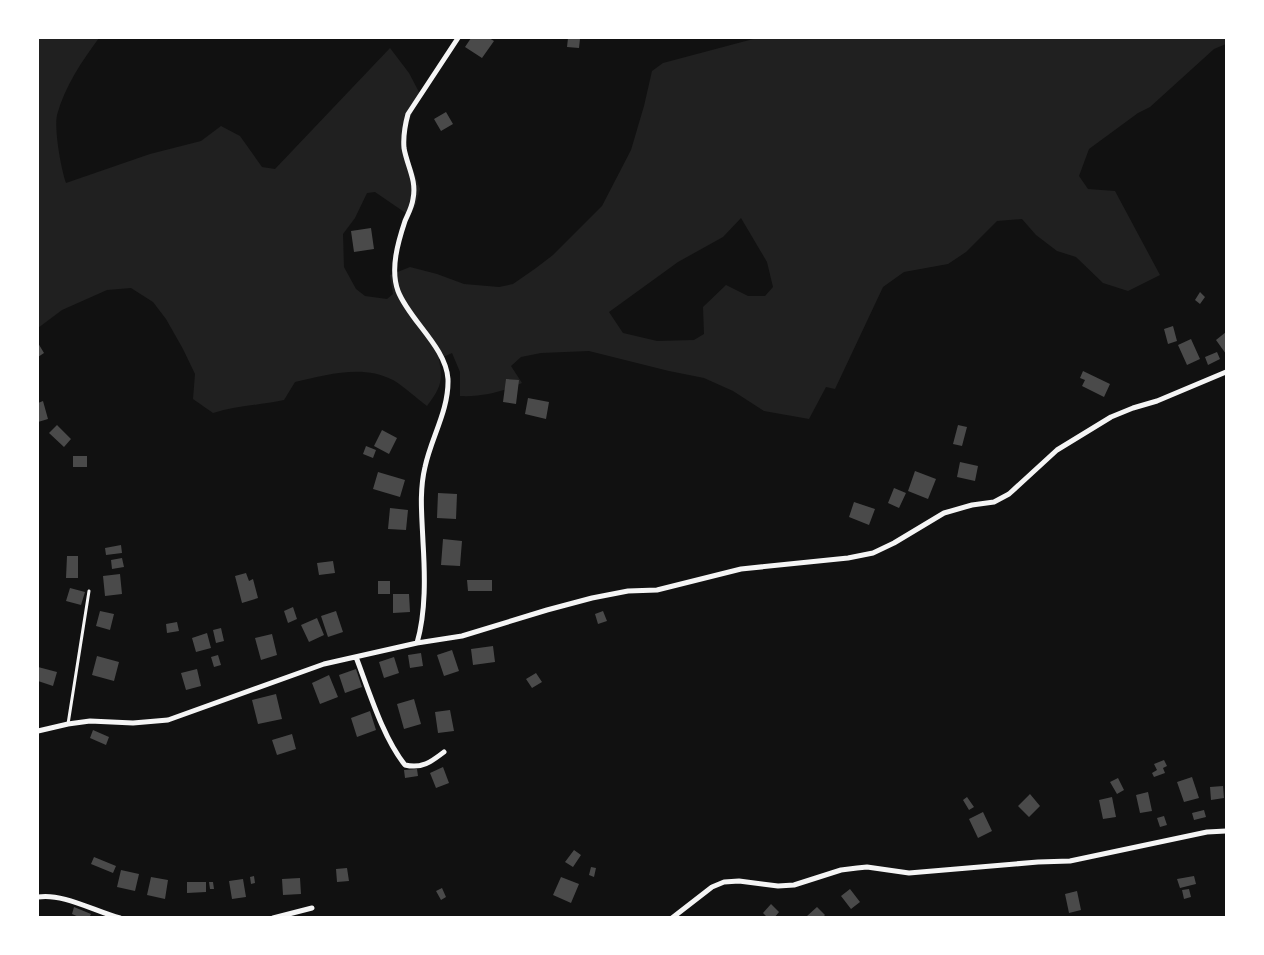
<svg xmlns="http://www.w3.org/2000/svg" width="1264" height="955" font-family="Ubuntu,sans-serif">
  <rect width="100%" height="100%" fill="#111"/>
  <path fill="#202020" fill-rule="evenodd" d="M38,38h61c-17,23 -34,48 -42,77 -3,15 4,53 9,68l84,-29 51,-13 20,-15 19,10 22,31 13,2 115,-121 19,25 11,21 -14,34v22l14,39 -4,15 -6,12 -35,-24 -8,1 -12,25 -12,16 1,33 12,22 9,7 22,3 6,-5 -3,-19 20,-8 27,7 27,10 35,3 14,-3 23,-16 17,-13 49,-49 29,-56 13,-44 8,-35 11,-8 94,-25h469v6l-12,5 -64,58 -12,6 -49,36 -10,27 9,13 27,2 45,84 -32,16 -25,-8 -27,-26 -19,-6 -21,-16 -14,-16 -25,2 -31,31 -18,12 -44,8 -21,15 -48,102 -9,-2 -17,32 -45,-8 -31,-20 -29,-13 -35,-7 -80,-20 -48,2 -20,4 -10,9 11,17c-21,9 -39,14 -62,13v-24l-8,-19 -13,6c4,23 2,28 -12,47 -11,-8 -22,-19 -34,-26 -31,-16 -66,-5 -98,2l-11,18c-24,5 -48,6 -71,13l-20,-14 2,-25 -12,-25 -17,-30 -13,-17 -22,-14 -24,2 -45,20 -24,18zM741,218l26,44 6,25 -8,9h-17l-22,-11 -23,22 1,27 -10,6 -37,1 -34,-8 -14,-21 69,-50 45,-25z"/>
  <path fill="#4a4a4a" d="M471,38h18l5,3 -12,17 -17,-11z
    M568,38l12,1 -1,9 -12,-1z
    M446,112l7,12 -12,7 -7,-12z
    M371,228l3,21 -20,3 -3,-21z
    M1200,292l5,5 -5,7 -5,-4z
    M1173,326l4,15 -9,3 -4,-15z
    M1226,332v22l-10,-14z
    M1191,339l9,20 -13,6 -9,-20z
    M38,343l6,10 -6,4z
    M1217,352l3,7 -12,6 -3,-8z
    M1083,371l27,13 -6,13 -22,-11 3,-6 -5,-2z
    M506,379l13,1 -3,24 -13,-2z
    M528,398l21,4 -3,17 -21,-5z
    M43,401l5,18 -10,3v-19z
    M57,425l14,14 -7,8 -15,-14z
    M958,425l9,2 -5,19 -9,-2z
    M382,430l15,8 -8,16 -15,-8z
    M366,446l10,4 -3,8 -10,-4z
    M73,456h14v11h-14z
    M960,462l18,4 -3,15 -18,-4z
    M915,471l21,8 -8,20 -20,-8z
    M378,472l27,8 -5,17 -27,-8z
    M894,488l12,5 -7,15 -11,-5z
    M438,493l19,1 -1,25 -19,-1z
    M854,502l21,7 -6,16 -20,-8z
    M390,508l18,2 -2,20 -18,-1z
    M443,539l19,2 -2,25 -19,-1z
    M121,545l1,8 -16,2 -1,-7z
    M67,556h11v22h-12z
    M122,558l2,9 -12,2 -1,-9z
    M333,561l2,12 -16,2 -2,-12z
    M246,573l3,8 4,-2 5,19 -16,5 -7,-27z
    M120,574l2,20 -17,2 -2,-20z
    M467,580h25v11h-24z
    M378,581h12v13h-12z
    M70,588l15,4 -4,13 -15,-4z
    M393,594h16l1,18 -17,1z
    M293,607l4,12 -9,4 -4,-12z
    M100,611l14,3 -4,16 -14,-4z
    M336,611l7,21 -15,5 -7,-21z
    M603,611l4,10 -9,3 -3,-10z
    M317,618l7,17 -15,7 -8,-17z
    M177,622l2,9 -12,2 -1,-9z
    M221,628l3,13 -8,2 -3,-13z
    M207,633l4,15 -15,4 -4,-14z
    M272,634l5,21 -16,5 -6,-22z
    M493,646l2,16 -22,3 -2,-16z
    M452,650l7,21 -15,5 -7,-21z
    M421,653l2,13 -13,2 -2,-13z
    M218,655l3,10 -7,2 -3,-10z
    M97,656l22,6 -5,19 -22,-6z
    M394,657l5,16 -15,5 -5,-16z
    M38,667l19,5 -4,14 -15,-5z
    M197,669l4,17 -15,4 -5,-17z
    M356,669l6,18 -17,6 -6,-18z
    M536,673l6,9 -10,6 -6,-9z
    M329,675l9,22 -18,7 -8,-21z
    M276,694l6,25 -24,5 -6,-24z
    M414,699l7,25 -17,5 -7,-25z
    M450,710l4,21 -16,2 -3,-21z
    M370,711l6,19 -19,7 -6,-19z
    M93,730l16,7 -3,8 -16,-7z
    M292,734l4,15 -19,6 -5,-15z
    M1164,760l3,6 -4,2 2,5 -11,4 -2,-4 5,-3 -3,-6z
    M443,767l6,16 -13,5 -6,-15z
    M417,769l1,7 -13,2 -1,-8z
    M1192,777l7,21 -15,4 -7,-20z
    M1118,778l6,12 -7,4 -7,-12z
    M1223,786l1,12 -13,2 -1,-13z
    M1148,792l4,19 -12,2 -4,-18z
    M1030,794l10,12 -11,11 -11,-11z
    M967,797l7,10 -5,3 -6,-10z
    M1112,797l4,20 -13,2 -4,-19z
    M1204,810l2,7 -12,3 -2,-7z
    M983,812l9,19 -14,7 -9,-19z
    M1164,816l3,9 -7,2 -3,-9z
    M574,850l7,5 -8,12 -8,-5z
    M94,857l22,9 -3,7 -22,-9z
    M591,867l5,1 -2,9 -5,-2z
    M347,868l2,13 -12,1 -1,-13z
    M121,870l18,4 -4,17 -18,-4z
    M254,876l1,7 -4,1 -1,-7z
    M1194,876l2,8 -16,4 -3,-9z
    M151,877l17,3 -3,19 -18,-4z
    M561,877l18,7 -8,19 -18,-8z
    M300,878l1,16 -18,1 -1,-16z
    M243,879l3,18 -14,2 -3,-18z
    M187,882h19v10l-19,1z
    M209,882h4l1,7h-4z
    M442,888l4,9 -5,3 -5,-9z
    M850,889l10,13 -9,7 -10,-13z
    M1189,889l2,8 -7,2 -2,-9z
    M1077,891l4,19 -12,3 -4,-19z
    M771,904l8,8 -5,6h-6l-5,-5z
    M74,907l17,7 -2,4h-8l-9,-4z
    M817,907l8,8 -3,3h-14l-1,-2z"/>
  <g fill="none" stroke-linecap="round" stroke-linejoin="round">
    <path stroke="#f5f5f5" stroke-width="3" d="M68,724l21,-133"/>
    <path stroke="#f5f5f5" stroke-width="5" d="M417,643c9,-31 8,-68 6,-101 -1,-25 -4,-50 2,-75 6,-29 24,-57 23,-88 -2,-32 -39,-59 -50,-88 -8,-22 0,-49 7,-70 3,-7 7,-14 8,-22 4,-19 -6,-33 -9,-51 -1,-12 1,-23 4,-34l50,-76
      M356,657c13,34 27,81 49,108 17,4 26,-3 39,-13
      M38,731l30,-7 22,-3 43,2 35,-3 156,-56 93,-21 45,-7 85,-26 45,-12 36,-7 29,-1 84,-21 107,-11 25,-5 21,-10 50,-30 28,-8 22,-3 15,-8 48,-44 54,-33 22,-9 24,-7 69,-29
      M38,897c25,-4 56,14 82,21
      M273,918l39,-10
      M672,918l40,-31 12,-5 15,-1 39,5 16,-1 47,-15 16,-2 10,-1 42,6 129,-11 32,-1 137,-29 19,-1"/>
  </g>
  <rect width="1264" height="955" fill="none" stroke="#ffffff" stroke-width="78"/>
</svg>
